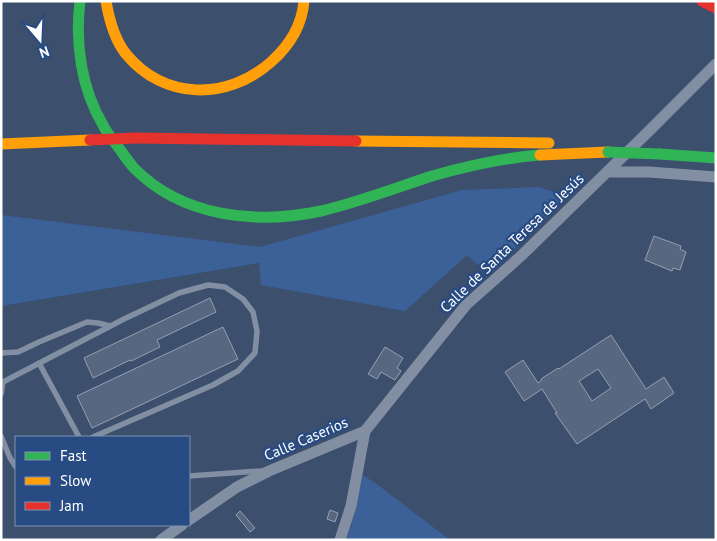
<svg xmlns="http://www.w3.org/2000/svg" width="717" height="541" font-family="'PT Sans',sans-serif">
  <rect width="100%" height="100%" fill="#3c4f6d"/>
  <path fill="#3c6198" d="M539,187l26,9 -76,79 -22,-20 -62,56 -144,-26 -2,-22 -258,43v-91l259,32 202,-57z
    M363,475l15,10 72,55h-104l6,-17z"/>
  <path fill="#57677f" stroke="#95a0b2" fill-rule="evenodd" d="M654,236l27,10 -1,3 6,3 -6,18 -7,-2 -1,3 -27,-11z
    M210,298l6,14 -59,28 3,7 -29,14 -1,-1 -37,18 -9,-20z
    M223,327l15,32 -146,69 -15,-32z
    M611,335l35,54 18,-12 10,16 -23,16 -6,-10 -68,45 -22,-31h2l-15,-24 -18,12 -19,-29 18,-12 15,23 4,-3 -1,-1 17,-11 1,1zM598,369l13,19 -19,13 -13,-20z
    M385,347l18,11 -6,10 4,3 -6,9 -14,-8 -4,7 -9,-5z
    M330,510l8,3 -3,9 -8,-3z
    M240,511l15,17 -5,4 -14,-17z"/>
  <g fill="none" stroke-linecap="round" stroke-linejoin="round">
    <path stroke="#828fa3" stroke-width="5.5" d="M1,353l17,-1 21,-10 48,-20 11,1 12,3
      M39,363l40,74
      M1,381l2,1 121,-63 55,-26 29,-8 17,2 18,12 10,13 4,19 -2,22 -17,18 -25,14 -120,52
      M1,394l2,-12
      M1,436l9,22 6,9
      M189,476l72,-5"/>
    <path stroke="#828fa3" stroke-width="11" d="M607,172h42l67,5
      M189,520l48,-33 32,-16 96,-40 101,-126 55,-49 129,-126 66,-66
      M161,540l21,-15
      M340,540l11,-34 14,-75"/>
    <path stroke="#30b455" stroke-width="11" d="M80,1c-5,42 1,87 23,124 3,7 8,12 13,19 6,8 11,16 18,24 48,49 122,57 187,43 38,-9 74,-23 111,-35 35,-10 71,-18 108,-21
      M660,154l56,4"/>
    <path stroke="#ff9f0a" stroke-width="11" d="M106,1c3,18 8,38 20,53 38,46 101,47 145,8 18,-16 31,-36 33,-61
      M356,141l193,2
      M1,144l89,-4
      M540,155l68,-3"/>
    <path stroke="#e5322d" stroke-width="11" d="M702,1l14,7
      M136,138l220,3"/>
    <path stroke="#30b455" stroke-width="11" d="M608,152l52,2"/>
    <path stroke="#e5322d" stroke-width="11" d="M90,140l46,-2"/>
  </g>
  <g text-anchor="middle" stroke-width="4.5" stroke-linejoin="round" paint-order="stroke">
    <g font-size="15" fill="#fff" stroke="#274b82">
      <text transform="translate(512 243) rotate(-44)" y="5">Calle de Santa Teresa de Jesús</text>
      <text transform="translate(306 439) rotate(-23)" y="5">Calle Caserios</text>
    </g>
  </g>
  <rect width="717" height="541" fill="none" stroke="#ffffff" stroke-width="5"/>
  <rect x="15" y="436" width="175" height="90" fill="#274b82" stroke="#7d93b4"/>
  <rect x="25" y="452" width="25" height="8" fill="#30b455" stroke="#7d93b4"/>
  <text x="60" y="461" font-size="15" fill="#ffffff">Fast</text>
  <rect x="25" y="477" width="25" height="8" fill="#ff9f0a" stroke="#7d93b4"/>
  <text x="60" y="486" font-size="15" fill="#ffffff">Slow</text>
  <rect x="25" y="502" width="25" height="8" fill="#e5322d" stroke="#7d93b4"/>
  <text x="60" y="511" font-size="15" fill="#ffffff">Jam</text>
  <g transform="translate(40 40) rotate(161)" stroke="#274b82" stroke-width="4" paint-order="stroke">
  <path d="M0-4L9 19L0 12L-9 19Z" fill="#ffffff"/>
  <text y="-8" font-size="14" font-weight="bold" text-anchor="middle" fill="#ffffff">N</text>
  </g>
</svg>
